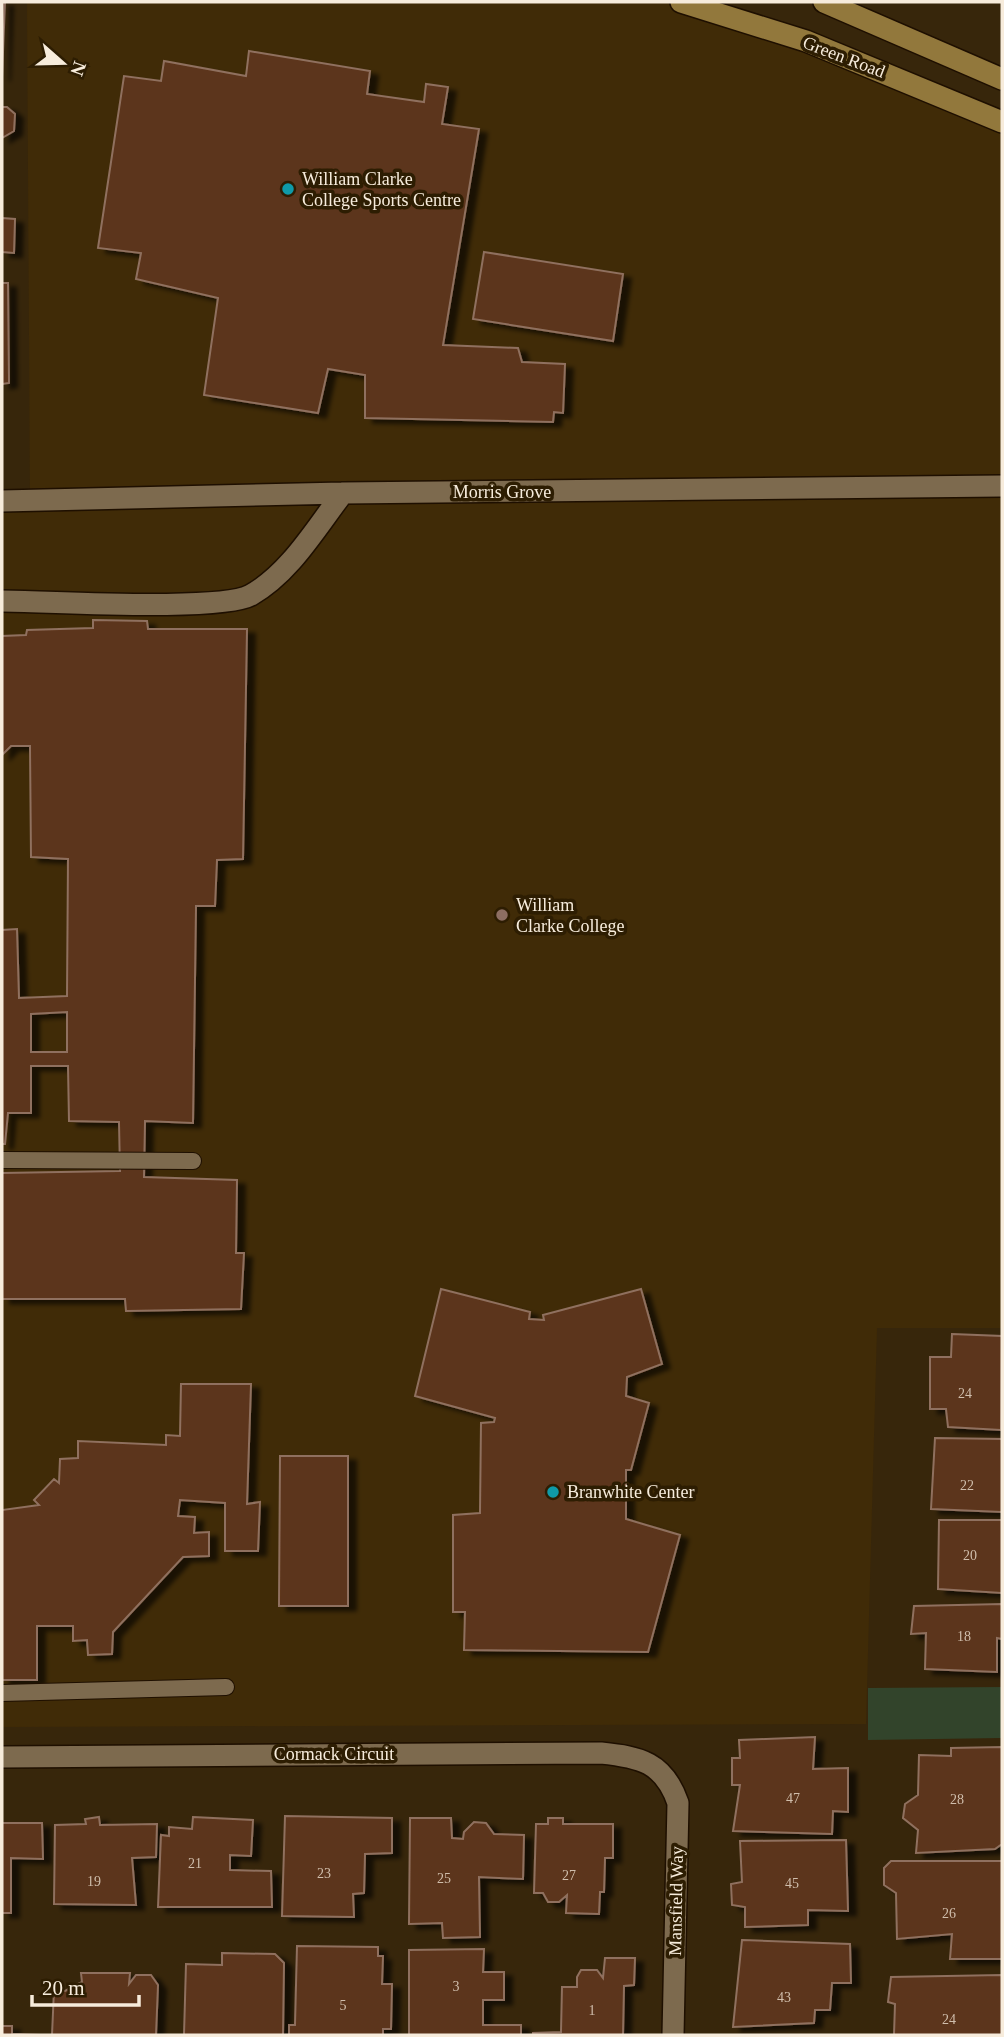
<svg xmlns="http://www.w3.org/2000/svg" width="1004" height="2037" font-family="'Times New Roman',serif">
  <defs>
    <filter id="shadow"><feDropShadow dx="8" dy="4.5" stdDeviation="2" flood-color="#0009"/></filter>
  </defs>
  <rect width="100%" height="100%" fill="#37260b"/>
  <path fill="#402b07" d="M27,2h654l321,120v1206h-125l-11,396 -864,3v-1226h28z"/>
  <path fill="#32442b" d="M1002,1687v51l-134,2v-52z"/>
  <path fill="#5c341a" stroke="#8f705e" stroke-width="2" fill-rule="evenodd" filter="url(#shadow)" d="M2,2h3l-3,75z
    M249,51l121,20 -3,23 57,8 2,-18 22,3 -6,37 37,5 -36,216 75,3 4,14 43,2 -2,49 -9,-1 -1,10 -188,-4v-43l-37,-6 -10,44 -114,-18 14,-97 -82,-19 5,-26 -43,-5 26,-172 37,5 3,-20 82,15z
    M2,107h5l8,7 -1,17 -12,7z
    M2,218l13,1 -1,34 -12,-1z
    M484,252l139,22 -10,67 -140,-22z
    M2,283h6l1,100 -7,1z
    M93,620l54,1 1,8h99l-4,230 -26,1 -2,46h-19l-3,217 -48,-2 -1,56 93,3 -1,73h8l-3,56 -115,2 -1,-12h-123v-126l118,-2 -1,-49 -50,-1 -1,-55h-37v47h-23l-3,31h-3v-214l15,-1 2,69 48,-2 1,-137 -37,-2 -1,-111h-19l-9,9v-119l24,-1 1,-5 66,-2zM67,1012v40h-36v-38z
    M441,1289l89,23 -1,7 15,1 -1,-5 98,-26 21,75 -35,13 -1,19 23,7 -18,67h-5v49l54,16 -32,117 -184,-2 1,-38h-12v-97l27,-2 1,-90 13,-1 1,-4 -80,-22z
    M952,1334l50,2 -1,94 -53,-3 -2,-18h-16v-52h21z
    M181,1384h70l-4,120 13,-2 -2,49h-33v-48l-45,-3 -2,16 17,1 -1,16 15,-1v24l-26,1 -70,75 -1,22 -24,1 -1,-15 -14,1v-15h-36v54h-35v-170l37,-5 -5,-5 20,-21 5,4 1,-24 18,-1v-17l88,4v-10l14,1z
    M935,1438l67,1v73l-71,-3z
    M280,1456h68v150h-69z
    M939,1520h63v73l-64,-4z
    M1002,1604v35l-5,-1v34l-72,-3 1,-36 -15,1 3,-28z
    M815,1737l-2,32 35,-1v44l-15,-1 -1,23 -99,-3 7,-46h-8v-27h8l-1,-18z
    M1002,1747v97l-7,5 -79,4 2,-23 -15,-12 2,-14 13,-9 1,-40 32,1v-8z
    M285,1816l107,2v35l-27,1 -1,39 -11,1 1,23 -72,-1z
    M99,1817l1,8 57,-1 -1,33 -24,1 4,47 -82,-1 1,-79 31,-1 -1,-5z
    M193,1817l60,3 -2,36 -21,-1v15l41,1 1,36h-114l3,-72 8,1v-9l23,2z
    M410,1818h41l1,20 11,1 1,-7 10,-10 12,1 8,11 30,1 -1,44 -44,-2 1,60 -37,1 -1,-15 -33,1z
    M548,1818h15v6h50v34h-8l-1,34h-4l-1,22 -33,-1 1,-18 -8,7h-11l-5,-9h-9l2,-69h12z
    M2,1823h40l1,36 -32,-1v55h-9z
    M846,1840l2,71 -40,-1v15l-63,2v-20l-13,-2 -1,-21 11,-2 -2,-41z
    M891,1861h111v98h-52l2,-25 -55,5 -1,-46 -12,-8v-17z
    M742,1940l108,4 1,39h-19l-2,27h-15l-1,13 -81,4z
    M297,1946l81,1v9h5l-1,28h10l-1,45h-8v6h-94v-10h6z
    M484,1949l-1,23h21v28h-21v25h38v10h-112v-85z
    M222,1953l53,1 9,9 -1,72h-99l2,-71 36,1z
    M605,1958h30l-1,27 -10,1 -1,49h-90v-2l28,-1 1,-45h15v-10l4,-7h16l6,8z
    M81,1973h49l-1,11 7,-9h15l7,10 -2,50h-104l2,-45 11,1 17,-9z
    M1002,1975v60h-108l1,-31 -7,-2 3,-25z
    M2,2026h10v8l29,1h-39z"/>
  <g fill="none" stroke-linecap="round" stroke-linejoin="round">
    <g stroke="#1e0f00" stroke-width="18">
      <path id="service" d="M2,1160l191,1
        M2,1693l224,-6"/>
    </g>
    <g stroke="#1e0f00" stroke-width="24">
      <path id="minor" d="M2,501l341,-8 659,-7
        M2,601c44,0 219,11 249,-6 39,-22 65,-67 92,-102
        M2,1757l599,-4c39,4 63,9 77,50l-5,232"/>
    </g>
    <g stroke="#1e0f00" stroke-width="24">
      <path id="secondary" d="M681,2l125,39 196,81
        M824,2l178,77"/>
    </g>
    <use href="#service" stroke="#7d6a4e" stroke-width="16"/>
    <use href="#minor" stroke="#7d6a4e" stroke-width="21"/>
    <use href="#secondary" stroke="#92783c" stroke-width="21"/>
  </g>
  <g fill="#0f9aa8" stroke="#2d1d02" stroke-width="2.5">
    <circle cx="288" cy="189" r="7"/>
    <circle cx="553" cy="1492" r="7"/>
  </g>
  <circle fill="#8d6e63" stroke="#2d1d02" stroke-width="2.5" cx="502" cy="915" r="7"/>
  <g text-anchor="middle" stroke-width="7" stroke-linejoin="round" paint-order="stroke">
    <g font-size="14" fill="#d0beac">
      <text x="965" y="1398">24</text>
      <text x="967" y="1490">22</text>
      <text x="970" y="1560">20</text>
      <text x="964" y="1641">18</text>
      <text x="793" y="1803">47</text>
      <text x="957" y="1804">28</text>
      <text x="195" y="1868">21</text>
      <text x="324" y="1878">23</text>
      <text x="569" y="1880">27</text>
      <text x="444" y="1883">25</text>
      <text x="94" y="1886">19</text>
      <text x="792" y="1888">45</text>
      <text x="949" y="1918">26</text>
      <text x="456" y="1991">3</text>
      <text x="784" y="2002">43</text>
      <text x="343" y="2010">5</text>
      <text x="592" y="2015">1</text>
      <text x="949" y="2024">24</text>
    </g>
    <g font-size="18" fill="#f7ecdc" stroke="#2d1d02">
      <text transform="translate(844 57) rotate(21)" y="6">Green Road</text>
      <text x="502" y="498">Morris Grove</text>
      <text x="334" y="1760">Cormack Circuit</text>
      <text transform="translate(676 1901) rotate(-89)" y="6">Mansfield Way</text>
    </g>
    <g font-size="18" fill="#f7ecdc" stroke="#2d1d02" text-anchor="start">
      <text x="302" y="185">William Clarke<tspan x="302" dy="21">College Sports Centre</tspan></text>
      <text x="516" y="911">William<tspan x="516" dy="21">Clarke College</tspan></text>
      <text x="567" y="1498">Branwhite Center</text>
    </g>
  </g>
  <rect width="1004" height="2037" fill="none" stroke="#f7ecdc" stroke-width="7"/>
  <g transform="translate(63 63) rotate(110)" stroke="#2d1d02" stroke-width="5" paint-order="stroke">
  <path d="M0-5L12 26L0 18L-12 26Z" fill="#f7ecdc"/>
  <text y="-10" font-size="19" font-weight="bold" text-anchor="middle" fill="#f7ecdc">N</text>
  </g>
  <path d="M32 1995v10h107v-10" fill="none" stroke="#f7ecdc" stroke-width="3.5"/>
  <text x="42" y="1995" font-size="21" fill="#f7ecdc" stroke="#2d1d02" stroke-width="5" paint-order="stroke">20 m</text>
</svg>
